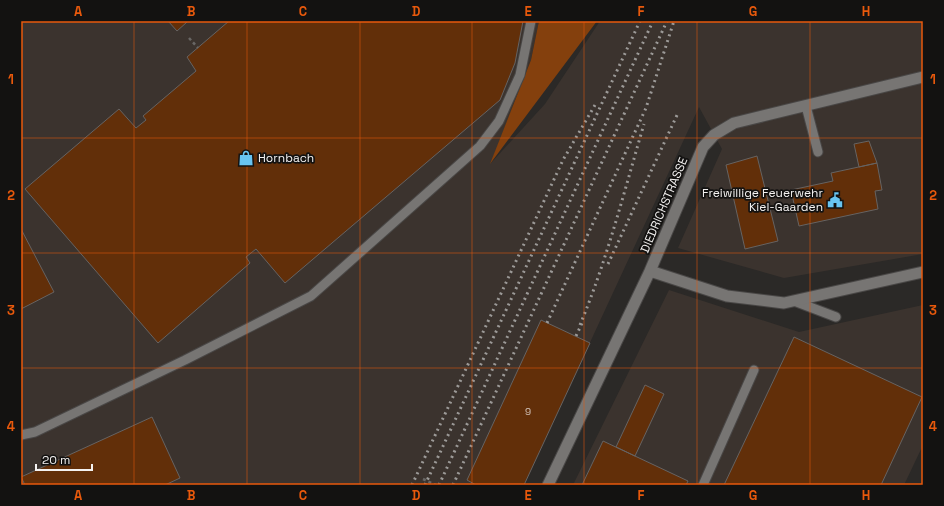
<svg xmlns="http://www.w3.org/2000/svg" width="944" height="506" font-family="'Space Grotesk',sans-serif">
  <rect width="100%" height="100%" fill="#2b2927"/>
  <path fill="#3b332e" d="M21,21h518l-8,39 -40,103 54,-59 55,-83h323v233l-139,24 -106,-30 44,-99 -23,-42 -175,378h-503z
    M669,290l130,42 124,-27v140l-19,40h-331z"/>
  <path fill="#84400d" d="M539,21h58l-107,143 41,-104z"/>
  <path fill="#622f09" stroke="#666362" d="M168,21h18l1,1 -10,9z
    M229,21h294l-8,42 -15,37 -215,183 -29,-34 -10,8 4,6 -92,80 -133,-154 94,-80 17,19 10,-8 -3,-4 53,-45 -9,-14z
    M869,141l8,22 -18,4 -5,-23z
    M757,156l21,85 -33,8 -19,-84z
    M877,163l5,27 -7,1 3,18 -79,17 -8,-36 42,-9 -2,-8z
    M21,229l33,63 -33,17z
    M541,320l49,23 -66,142h-48l-9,-5z
    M794,337l128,60 -41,88h-157z
    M645,385l19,9 -29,62 -19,-9z
    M152,417l28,61 -15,7h-140l-4,-8z
    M603,441l85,40 -2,4h-104z"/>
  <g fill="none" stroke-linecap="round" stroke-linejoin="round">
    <g stroke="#494746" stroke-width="11">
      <path id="service" d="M806,106l12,46
        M794,301l42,16
        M21,435l14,-3 150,-72 126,-64 169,-150 19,-25 21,-46 11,-54
        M703,485l51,-115"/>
    </g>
    <g stroke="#494746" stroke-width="13">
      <path id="minor" d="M650,271l77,25 57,7 139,-31
        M548,485l102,-214 53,-124 11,-12 20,-12 189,-46"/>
    </g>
    <path stroke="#696765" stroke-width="2.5" stroke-dasharray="3 3" stroke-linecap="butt" d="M189,38l9,10
      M423,479l13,6"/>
    <use href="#service" stroke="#777573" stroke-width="9"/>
    <use href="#minor" stroke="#777573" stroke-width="11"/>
    <path stroke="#9c9a98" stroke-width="3" stroke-dasharray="2 4" stroke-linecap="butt" d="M608,264l70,-151
      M547,323l99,-215 28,-87
      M580,325c27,-65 44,-133 64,-201
      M576,336l7,-15
      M412,485l151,-325 32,-55
      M425,485l215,-464
      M439,485l214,-464
      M453,485l214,-464"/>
  </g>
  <path fill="none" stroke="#e8590c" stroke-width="1" stroke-opacity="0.55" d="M134,21v464M247,21v464M360,21v464M472,21v464M584,21v464M697,21v464M810,21v464M21,138h902M21,253h902M21,368h902"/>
  <defs>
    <g id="shop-bare" transform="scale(1.2)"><path d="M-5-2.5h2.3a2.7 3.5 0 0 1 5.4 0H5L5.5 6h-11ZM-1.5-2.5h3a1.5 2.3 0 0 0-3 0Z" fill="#68c4f0" stroke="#131211" stroke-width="2.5" paint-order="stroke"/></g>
    <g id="civic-bare" transform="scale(1.2)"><path d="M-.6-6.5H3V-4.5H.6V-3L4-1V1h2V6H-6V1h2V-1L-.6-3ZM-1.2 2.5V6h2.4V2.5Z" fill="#68c4f0" stroke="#131211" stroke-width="2.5" paint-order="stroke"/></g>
  </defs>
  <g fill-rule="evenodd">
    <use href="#shop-bare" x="246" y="158"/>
    <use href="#civic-bare" x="835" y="200"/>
  </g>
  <g text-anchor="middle" stroke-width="3.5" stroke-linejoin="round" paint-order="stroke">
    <g font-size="10" fill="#d0c1b7">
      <text x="528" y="415">9</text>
    </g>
    <g font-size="12" fill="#f4f2f1" stroke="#131211" text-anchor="start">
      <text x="258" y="162">Hornbach</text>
      <text x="823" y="197" text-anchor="end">Freiwillige Feuerwehr<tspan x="823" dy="14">Kiel-Gaarden</tspan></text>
    </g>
    <g font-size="12" fill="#f4f2f1" stroke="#131211">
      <text transform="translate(664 205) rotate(-67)" y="4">DIEDRICHSTRASSE</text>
    </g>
  </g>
  <rect width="944" height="506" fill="none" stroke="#131211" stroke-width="44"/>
  <path d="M36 464v6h56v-6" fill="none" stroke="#f4f2f1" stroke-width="2"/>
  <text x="42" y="464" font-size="12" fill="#f4f2f1" stroke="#131211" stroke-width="3" paint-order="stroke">20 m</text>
  <rect x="22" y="22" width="900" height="462" fill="none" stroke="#e8590c" stroke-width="1.5"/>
  <g font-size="13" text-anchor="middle" font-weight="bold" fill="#e8590c">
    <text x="78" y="16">A</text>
    <text x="191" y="16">B</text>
    <text x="303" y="16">C</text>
    <text x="416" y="16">D</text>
    <text x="528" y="16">E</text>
    <text x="641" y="16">F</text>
    <text x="753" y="16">G</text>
    <text x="866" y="16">H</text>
    <text x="11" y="84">1</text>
    <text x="933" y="84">1</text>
    <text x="11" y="200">2</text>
    <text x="933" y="200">2</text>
    <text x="11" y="315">3</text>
    <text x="933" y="315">3</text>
    <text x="11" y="431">4</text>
    <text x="933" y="431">4</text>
    <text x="78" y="500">A</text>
    <text x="191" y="500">B</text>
    <text x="303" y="500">C</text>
    <text x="416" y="500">D</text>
    <text x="528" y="500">E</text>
    <text x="641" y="500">F</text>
    <text x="753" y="500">G</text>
    <text x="866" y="500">H</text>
  </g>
</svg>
